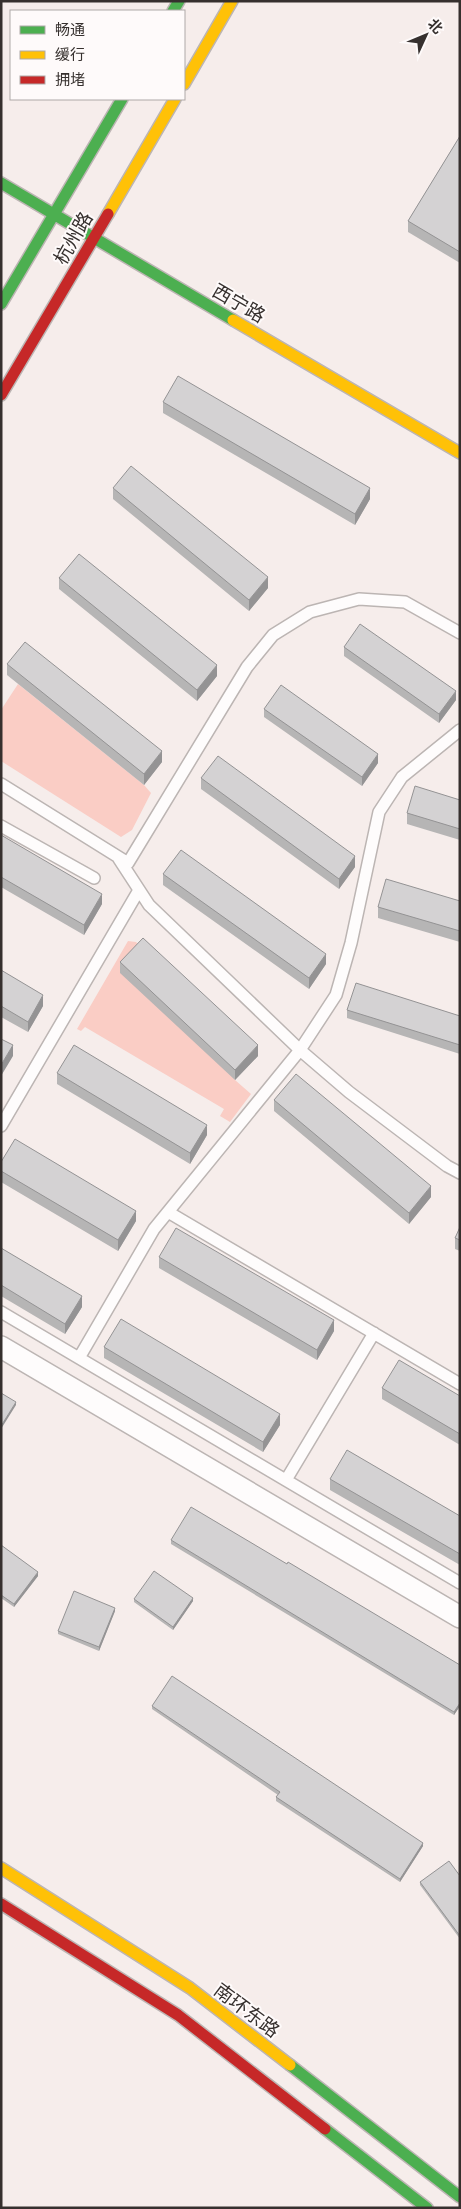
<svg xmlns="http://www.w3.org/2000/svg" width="461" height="2209" font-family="Figtree,'Noto Sans SC',sans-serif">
  <rect width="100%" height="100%" fill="#f6edeb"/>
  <path fill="#facdc5" d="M18,684l126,101 7,8 -19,37 -11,7 -120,-76v-51z
    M128,941l8,1 7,7 92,131 16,14 -21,28 -10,-6 4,-7 -139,-82 -4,4 -4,-2z"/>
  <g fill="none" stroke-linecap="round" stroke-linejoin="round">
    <g stroke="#bcb5b3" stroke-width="14">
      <path id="lane" d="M1,784l127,79 119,-196 26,-32 37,-23 49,-13 46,3 55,31
        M1,826l93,52
        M119,859l30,46 151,145 49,42 98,74 13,7
        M1,1126l138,-236
        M168,1212l292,172
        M1,1312l459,271
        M79,1358l75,-129 146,-179 36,-55 15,-52 28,-131 23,-35 58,-47
        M286,1480l88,-147"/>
    </g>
    <g stroke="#bcb5b3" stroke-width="24">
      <path id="street" d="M1,1347l459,270"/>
    </g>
    <g stroke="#bcb5b3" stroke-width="14">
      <path id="fast" d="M173,11l6,-10
        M1,183l232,137
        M1,304l121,-205
        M290,2065l170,132
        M325,2129l102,79"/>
    </g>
    <g stroke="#bcb5b3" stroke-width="14">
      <path id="slow" d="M184,84l48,-83
        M108,214l67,-115
        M233,320l227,133
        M1,1868l189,120 100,77"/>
    </g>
    <g stroke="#bcb5b3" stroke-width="14">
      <path id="jam" d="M1,395l107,-181
        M1,1904l177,111 147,114"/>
    </g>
    <use href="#lane" stroke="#fefcfc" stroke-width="11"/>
    <use href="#street" stroke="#fefcfc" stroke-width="21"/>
    <use href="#fast" stroke="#4caf50" stroke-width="11"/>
    <use href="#slow" stroke="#ffc107" stroke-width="11"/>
    <use href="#jam" stroke="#c62828" stroke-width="11"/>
  </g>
  <path fill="#b6b5b5" d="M460,136v127l-52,-31v-11z
    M163,402l207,97 -15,26 -192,-112z
    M113,488l155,100 -19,23 -136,-112z
    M59,578l158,98 -20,25 -138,-112z
    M344,647l112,53 -17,23 -95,-67z
    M7,664l155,98 -18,23 -137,-110z
    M264,709l114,54 -16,23 -98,-69z
    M201,778l154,89 -16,22 -138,-100z
    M460,800v40l-53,-16v-11z
    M1,835l101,69 -18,31 -83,-48z
    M163,874l163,90 -17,25 -146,-104z
    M460,901v41l-82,-24v-11z
    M120,962l138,94 -23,24 -115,-107z
    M1,970l42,36 -15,26 -27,-15z
    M347,1010l113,6v38l-113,-36z
    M57,1073l150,62 -17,29 -133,-80z
    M274,1100l157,97 -22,27 -135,-113z
    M1,1162l135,59 -18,30 -117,-69z
    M460,1227v24l-5,-2v-11z
    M1,1248l81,59 -17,27 -64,-38z
    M159,1257l175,74 -17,29 -158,-92z
    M104,1347l176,78 -17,27 -159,-94z
    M382,1388l78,8v49l-78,-46z
    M330,1479l130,37v49l-130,-75z
    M171,1540l289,125v41l-6,9 -283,-171z
    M1,1545l37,31 -24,31 -13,-9z
    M134,1599l59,2 -20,29 -39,-28z
    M115,1611l-16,40 -41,-17v-3z
    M152,1706l271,140 -23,36 -124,-81v-4l2,-2 -126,-86z
    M460,1876v63l-40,-54v-3z"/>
  <path fill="#949394" d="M370,488v11l-15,26v-11z
    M268,577v11l-19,23v-11z
    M217,665v11l-20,25v-11z
    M456,691v9l-17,23v-9z
    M162,751v11l-18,23v-11z
    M378,754v9l-16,23v-9z
    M355,856v11l-16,22v-10z
    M102,894v10l-18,31v-10z
    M326,954v10l-17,25v-11z
    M43,995v11l-15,26v-10z
    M13,1045v11l-12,20v-11z
    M258,1045v11l-23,24v-10z
    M207,1125v10l-17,29v-11z
    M431,1186v11l-22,27v-11z
    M136,1211v10l-18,30v-11z
    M82,1296v11l-17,27v-10z
    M334,1320v11l-17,29v-10z
    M16,1402v3l-15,24v-3z
    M280,1414v11l-17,27v-10z
    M38,1572v4l-24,31v-3z
    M193,1598v3l-20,29v-3z
    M115,1608v3l-16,40v-4z
    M460,1703v3l-6,9v-3z
    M423,1843v3l-23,36v-3z"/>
  <path fill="#d4d2d3" stroke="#949394" d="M460,136v116l-52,-31z
    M178,376l192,112 -15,26 -192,-112z
    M131,466l137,111 -19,23 -136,-112z
    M79,554l138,111 -20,25 -138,-112z
    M360,624l96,67 -17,23 -95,-67z
    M25,642l137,109 -18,23 -137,-110z
    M281,685l97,69 -16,23 -98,-68z
    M218,756l137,100 -16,23 -138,-101z
    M415,786l45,14v29l-53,-16z
    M1,835l101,59 -18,31 -83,-48z
    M181,850l145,104 -17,24 -146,-104z
    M386,879l74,22v30l-82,-24z
    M143,938l115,107 -23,25 -115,-108z
    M1,970l42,25 -15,27 -27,-16z
    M356,983l104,33v29l-113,-35z
    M1,1039l12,6 -12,20z
    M74,1045l133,80 -17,28 -133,-80z
    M296,1074l135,112 -22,27 -135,-113z
    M15,1139l121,72 -18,29 -117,-69v-9z
    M460,1227v13l-5,-2z
    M176,1228l158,92 -17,30 -158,-93z
    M1,1248l81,48 -17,28 -64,-39z
    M121,1319l159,95 -17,28 -159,-95z
    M399,1360l61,36v38l-78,-46z
    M1,1393l15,9 -15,24z
    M347,1450l113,66v38l-130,-75z
    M191,1507l96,57 1,-2 172,103v38l-6,9 -283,-172z
    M1,1545l37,27 -24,32 -13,-9z
    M154,1571l39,27 -20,29 -39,-28z
    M74,1591l41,17 -16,39 -41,-16z
    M172,1676l251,167 -23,36 -124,-82 4,-5 -128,-86z
    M449,1861l11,15v60l-40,-54z"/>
  <g text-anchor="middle" stroke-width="4" stroke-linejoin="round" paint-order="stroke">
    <g font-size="19" fill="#36302e" stroke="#fefafa">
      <text transform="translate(73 238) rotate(-60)" y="7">杭州路</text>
      <text transform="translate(239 303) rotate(30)" y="7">西宁路</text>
      <text transform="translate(247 2010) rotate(37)" y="7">南环东路</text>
    </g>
  </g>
  <rect width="461" height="2209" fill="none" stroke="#36302e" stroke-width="5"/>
  <rect x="10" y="10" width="175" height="90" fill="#fefafa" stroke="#aea9a8"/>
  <rect x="20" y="26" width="25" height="8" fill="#4caf50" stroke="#aea9a8"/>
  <text x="55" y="35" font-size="15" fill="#36302e">畅通</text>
  <rect x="20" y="51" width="25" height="8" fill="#ffc107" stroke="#aea9a8"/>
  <text x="55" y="60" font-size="15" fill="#36302e">缓行</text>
  <rect x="20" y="76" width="25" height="8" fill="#c62828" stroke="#aea9a8"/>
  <text x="55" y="85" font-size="15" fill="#36302e">拥堵</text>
  <g transform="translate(426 35) rotate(46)" stroke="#fefafa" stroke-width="4" paint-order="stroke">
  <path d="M0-4L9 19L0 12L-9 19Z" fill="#36302e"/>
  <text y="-8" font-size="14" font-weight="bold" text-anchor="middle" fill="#36302e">北</text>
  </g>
</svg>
